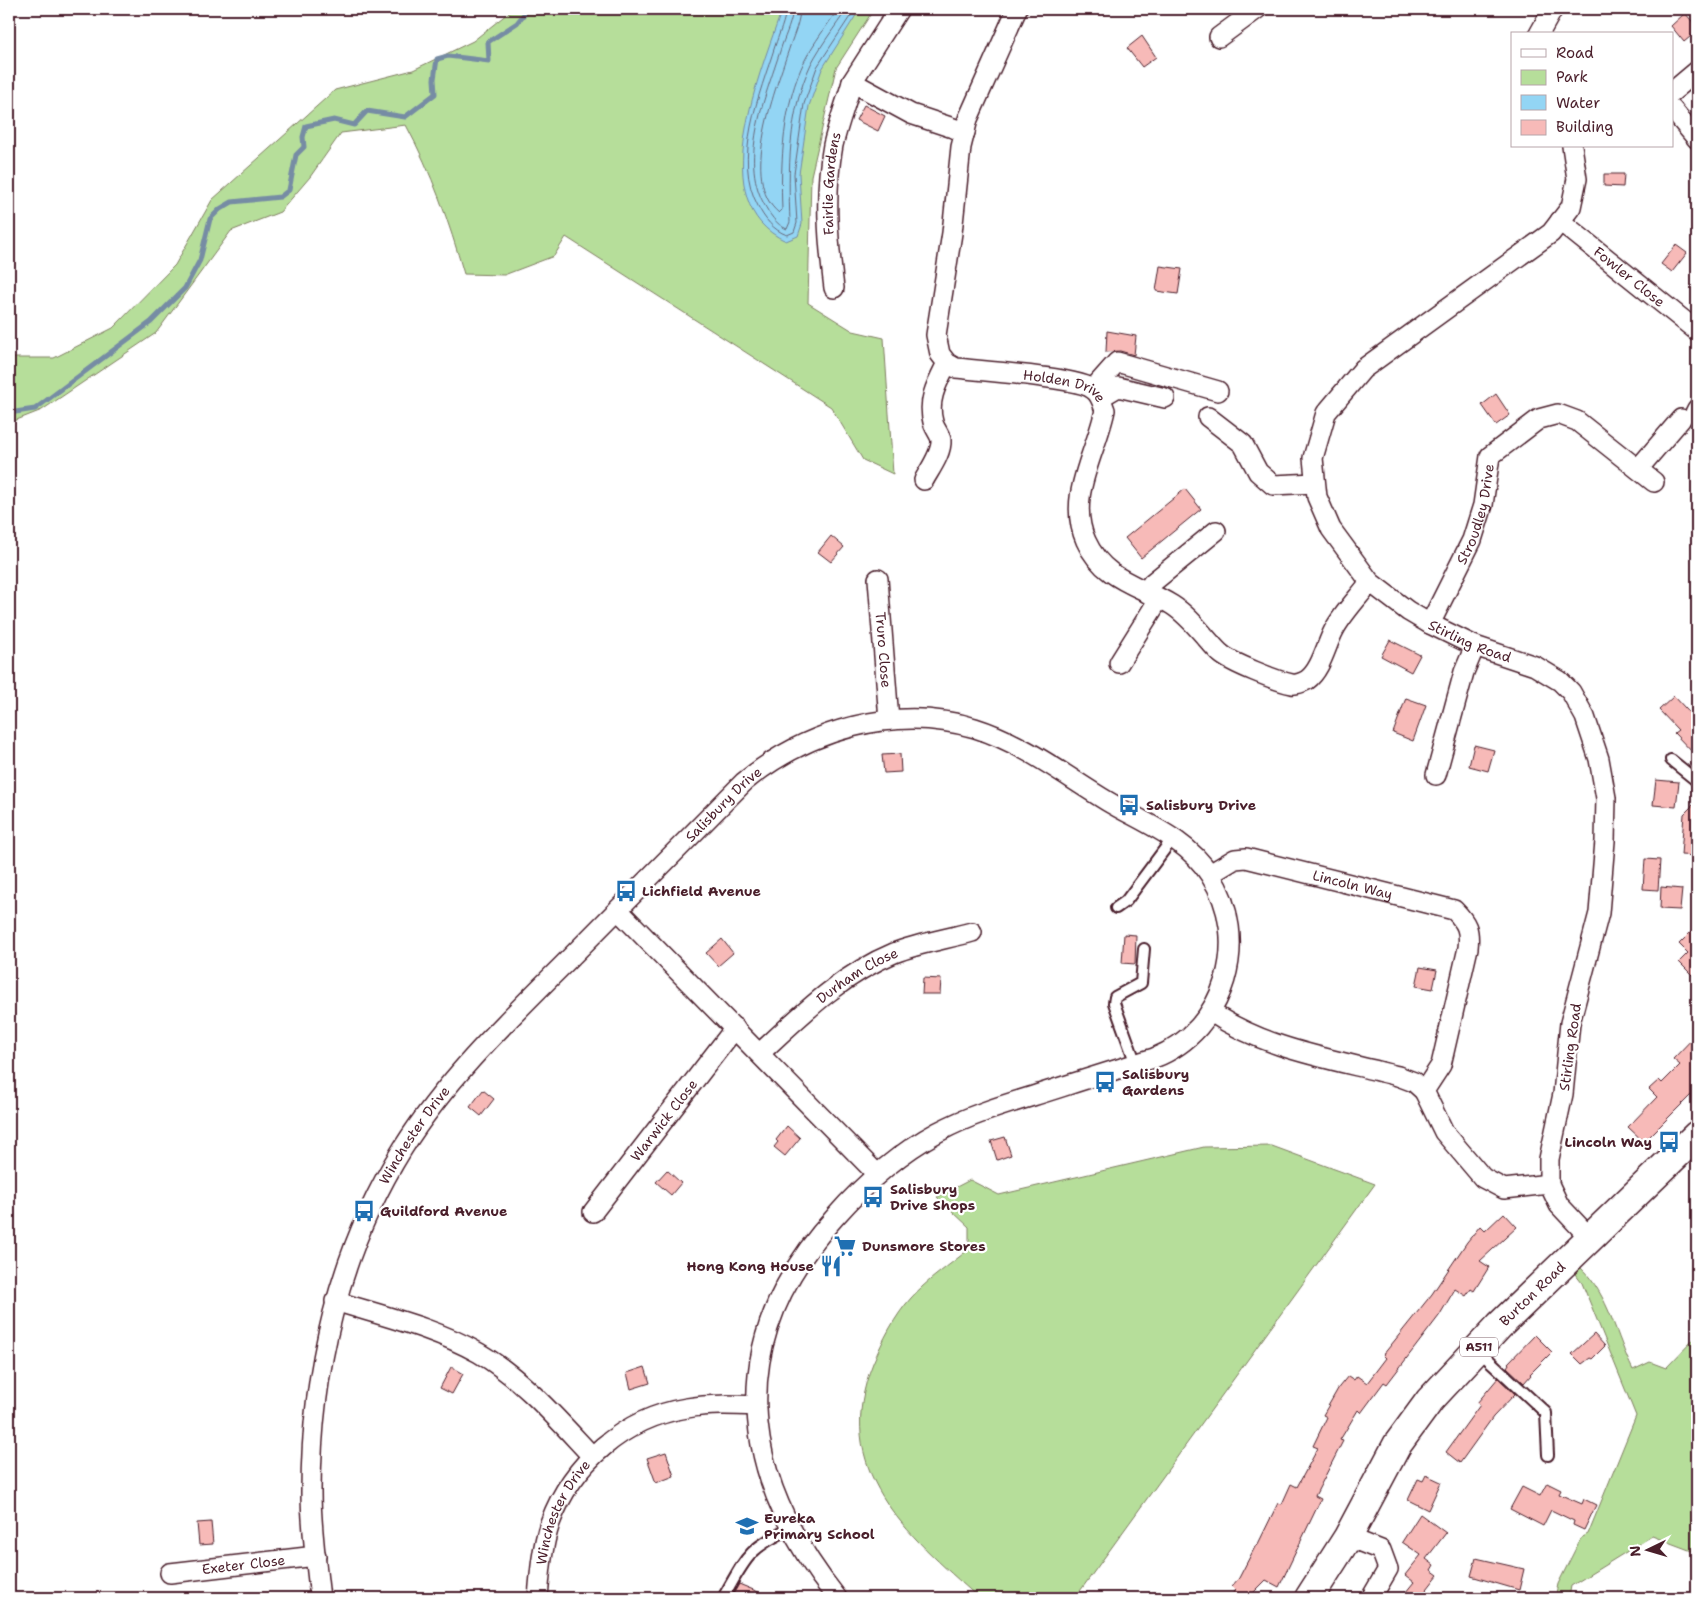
<svg xmlns="http://www.w3.org/2000/svg" width="1706" height="1607" font-family="'Shantell Sans',sans-serif">
  <rect width="100%" height="100%" fill="#fff"/>
  <filter id="ink" filterUnits="userSpaceOnUse"><feTurbulence type="fractalNoise" baseFrequency=".02" numOctaves="2"/><feDisplacementMap in="SourceGraphic" scale="10" xChannelSelector="R" yChannelSelector="G"/><feConvolveMatrix kernelMatrix="1 2 1 2 8 2 1 2 1" color-interpolation-filters="sRGB"/></filter>
  <g filter="url(#ink)">
    <path fill="#b6de9a" stroke="#807e62" d="M513,9h361l-38,59 -25,108 -3,127 45,28 31,7 9,136 -30,-14 -32,-53 -265,-170 -12,19 -50,19 -40,-1c-15,-52 -32,-101 -58,-149l-65,8 -31,44 -30,35 -49,19 -75,102 -114,77 -33,13v-65h45l59,-30 62,-63 37,-65 123,-110 78,-20 60,-29z
      M1272,1146l103,38 -300,414h-96c-73,-65 -149,-128 -106,-235 10,-23 21,-46 38,-65 16,-18 39,-33 58,-49v-22l-32,-30 33,-17 29,15 205,-48z
      M1581,1268c28,27 35,69 52,102l17,-8 16,6 31,-32v217l-45,-17 -81,50 -2,12h-14l3,-14 23,-46 7,-4 48,-118 -54,-133 -7,-9z"/>
    <path fill="#93d5f4" stroke="#768ca4" d="M782,9h78l-38,60 -13,37 -10,68 3,50 -4,12 -12,5c-84,-37 -24,-171 -4,-232z"/>
    <g fill="none" stroke-linecap="round" stroke-linejoin="round">
      <path stroke="#67687b" stroke-width="1" d="M786,9c-1,12 -7,25 -11,37 -15,48 -43,112 -17,160 6,12 15,24 29,29l7,-3 3,-9 -3,-49 10,-70 13,-37 38,-58
        M793,9c-1,12 -7,25 -11,36 -15,49 -44,111 -18,159 5,9 12,21 23,25l3,-7c-2,-51 -2,-110 21,-158 10,-19 24,-37 36,-55
        M800,9c0,12 -6,25 -10,37 -13,40 -52,134 -11,167l3,-3c-2,-47 1,-107 23,-150 9,-18 22,-34 33,-51"/>
      <path stroke="#768ca4" stroke-width="5" d="M9,413l26,-4 116,-87 34,-34 15,-28 10,-41 10,-10 12,-7 48,-5 9,-7 7,-35 8,-8 -1,-10 3,-11 28,-6 20,5 13,-14 38,6 30,-23 -1,-15 3,-20 11,-3 41,5 -1,-19 29,-19 11,-14"/>
    </g>
    <path fill="#f7bab8" stroke="#4a1f2b" d="M1685,13l12,14v4l-13,11 -13,-16z
      M1142,36l14,21 -14,10 -15,-19z
      M864,105l21,11 -7,15 -22,-11z
      M1604,174h20l-1,13 -19,-1z
      M1676,245l11,8 -15,19 -11,-8z
      M1160,266l22,3 -4,25 -22,-3z
      M1107,331l29,5 -2,19 -14,-4 -14,1z
      M1496,394l14,21 -14,10 -14,-20z
      M1185,489l16,20 -60,49 -16,-20z
      M831,536l13,11 -13,15 -13,-10z
      M1390,640l30,15 -9,17 -30,-16z
      M1674,696l23,25v36l-23,-24 4,-3 -19,-20z
      M1406,698l20,7 -13,36 -20,-8z
      M1474,745l20,5 -6,21 -19,-5z
      M900,754l1,18 -17,1 -2,-18z
      M1656,780l23,2 -3,25 -23,-2z
      M1697,801v55l-16,-1 3,-41z
      M1645,859l15,1 -2,30 -15,-1z
      M1661,887l21,2 -2,21 -20,-1z
      M1697,926v54l-18,-18 9,-9 -9,-9z
      M1124,934l12,1 -1,29 -13,-1z
      M722,939l11,14 -15,13 -12,-13z
      M1420,967l17,3 -4,19 -17,-3z
      M923,978l18,1 -1,15h-18z
      M1697,1034v55l-53,53 -16,-15 29,-30 -8,-8 10,-9 3,3 18,-18 -7,-6z
      M483,1090l11,9 -13,17 -11,-9z
      M787,1126l13,12 -15,18 -11,-9 4,-5 -2,-2z
      M1005,1137l6,18 -14,5 -6,-19z
      M667,1170l14,13 -10,12 -15,-13z
      M1504,1213l13,14 -37,34 9,6 -15,24 -3,-2 -5,7 -11,-7 -16,27 -52,68 -3,-2 -23,31 -3,-3 -18,30 3,1 -28,55 6,3 -42,88 -13,-7 -18,18h-20l8,-8 -4,-4 7,-8 17,-33 1,1 21,-43 4,1 9,-20 6,3 21,-39 -5,-2 14,-29 -4,-2 16,-28 9,-11 6,4 3,-4 10,7 19,-25 -3,-3 49,-61 35,-52 13,-16 5,5z
      M1594,1334l11,12 -13,13 -2,-1 -8,6 -10,-10z
      M1535,1335l17,17 -22,22 1,1 -7,8 -17,-16 2,-3 -1,-1z
      M451,1367l12,7 -11,20 -12,-6z
      M645,1367l5,16 -19,6 -4,-16z
      M1498,1378l17,16 -22,23 -33,46 -14,-11 34,-47 -3,-2z
      M666,1452l8,24 -18,7 -9,-25z
      M1426,1475l15,7 -13,28 -20,-10 10,-21 5,2z
      M1547,1483l14,7 -2,4 23,10 2,-5 12,6 -12,25 -11,-5 1,-4 -23,-11 -8,16 -33,-17 12,-22 18,9z
      M1420,1514l26,19 -20,26 8,6 -3,5 7,5 -18,23h-19l13,-16 -9,-7 16,-20 -19,-13z
      M211,1522l2,22 -14,1 -2,-22z
      M1476,1558l48,11 -5,21 -48,-14z
      M739,1584l34,14h-42z"/>
    <g fill="none" stroke-linecap="round" stroke-linejoin="round">
      <g stroke="#4a1f2b" stroke-width="14">
        <path id="service" d="M1671,760l26,21
          M1116,908l10,-7 47,-63
          M1136,1064l-22,-61 1,-6 26,-14 3,-34
          M1478,1350l68,63 2,42
          M723,1598c23,-40 24,-49 67,-69"/>
      </g>
      <g stroke="#4a1f2b" stroke-width="22">
        <g id="minor">
          <path id="s1" d="M1017,9l-49,110 -7,28 -9,86 -16,102 4,19 7,9 9,5c25,3 123,9 138,22 7,5 8,13 11,20 -9,44 -39,87 -19,131 18,40 54,44 86,64 19,12 32,32 48,48 11,10 57,28 72,31 4,1 11,-2 15,-4 14,-10 19,-35 27,-50 9,-17 24,-32 36,-48"/>
          <path d="M1539,34l14,-25"/>
          <path d="M1219,37l38,-28"/>
          <path d="M852,82l47,-73"/>
          <path d="M1672,92l25,-21"/>
          <path d="M1672,109l25,30"/>
          <path id="s2" d="M1572,146l5,33 -6,28 -20,26 -188,136 -37,44 -13,45 4,39 14,32 39,53 38,29 22,13 45,22 60,20 25,15 11,11 14,25 14,42 7,39 -1,43 -6,72 -29,110 -7,71 -14,65v25l10,21 31,33"/>
          <path id="s3" d="M1560,221l137,110"/>
          <path id="s4" d="M834,288c-6,-48 -10,-95 -1,-143 5,-21 13,-42 19,-63l59,32 54,18"/>
          <path d="M1093,389l24,-27 101,29"/>
          <path d="M1101,397l17,-10 47,11"/>
          <path d="M1695,413l2,-4"/>
          <path d="M1208,417l35,27 15,28 15,13 42,-2"/>
          <path d="M1638,469l43,-50"/>
          <path d="M924,480c6,-11 18,-27 17,-40 -1,-6 -7,-12 -8,-18 -6,-22 4,-39 14,-59"/>
          <path id="s5" d="M878,579l11,141"/>
          <path d="M1147,593l5,-10 64,-52"/>
          <path id="s6" d="M1430,624l42,-84 11,-35 7,-49 49,-37 19,-5 19,7 77,61"/>
          <path d="M1119,663l40,-64"/>
          <path d="M1436,775l28,-103 11,-26"/>
          <path id="s7" d="M1210,874l25,-15 11,-1 208,52c13,13 16,20 14,38l-27,117 -17,26 20,41 39,46 21,11 45,-5"/>
          <path d="M618,910l258,263"/>
          <path d="M1211,1012c55,38 123,47 187,64l16,6 10,9"/>
          <path id="s8" d="M760,1053c41,-38 81,-78 134,-100 25,-10 53,-14 78,-21"/>
          <path id="s9" d="M593,1212l142,-184"/>
          <path d="M335,1301c48,15 100,27 144,52 44,26 78,66 113,103"/>
          <path d="M1348,1537l33,13 7,19 -17,29"/>
          <path id="s10" d="M170,1573l146,-17"/>
          <path id="s11" d="M320,1598c-4,-35 -9,-71 -9,-106 0,-121 28,-241 92,-344 44,-70 105,-128 163,-186 60,-60 119,-120 178,-180 63,-52 151,-78 231,-54 48,15 89,47 132,73 35,21 80,37 103,74 42,64 16,155 -56,183 -40,12 -80,25 -121,38 -33,10 -65,20 -95,36 -41,22 -73,51 -103,85 -112,123 -97,257 2,381"/>
          <path id="s12" d="M538,1598c2,-25 4,-51 12,-75 22,-60 74,-105 137,-115 23,-4 46,-3 69,-2"/>
        </g>
      </g>
      <g stroke="#4a1f2b" stroke-width="31">
        <g id="trunk">
          <path id="s13" d="M1309,1598l39,-61 49,-92 33,-45 70,-75 197,-190"/>
        </g>
      </g>
      <use href="#service" stroke="#fff" stroke-width="10"/>
      <use href="#minor" stroke="#fff" stroke-width="19"/>
      <use href="#trunk" stroke="#fff" stroke-width="28"/>
    </g>
  </g>
  <defs>
    <g id="bus-bare" transform="scale(1.725)"><path d="M-5-6H5V4H4V6H2V4H-2V6H-4V4H-5ZM-3.5-4V0h7V-4ZM-3.5 1.2v1.5H-2V1.2ZM2 1.2v1.5H3.5V1.2Z" fill="#1f6fb2" stroke="#fff" stroke-width="2.5" paint-order="stroke"/></g>
    <g id="supermarket-bare" transform="scale(1.725)"><path d="M-6-5.5h2.5l.6 2H6L4.5 2H-2.5L-4.4-4H-6ZM-1.5 3.2a1.3 1.3 0 1 0 .1 0ZM3 3.2a1.3 1.3 0 1 0 .1 0Z" fill="#1f6fb2" stroke="#fff" stroke-width="2.5" paint-order="stroke"/></g>
    <g id="restaurant-bare" transform="scale(1.725)"><path d="M-5-6h1v4h1v-4h1v4h1v-4h1v5L-1.5 .5V6h-2V.5L-5-1ZM5-6V6H3V1.5H1.5Q1.5-4 5-6Z" fill="#1f6fb2" stroke="#fff" stroke-width="2.5" paint-order="stroke"/></g>
    <g id="school-bare" transform="scale(1.725)"><path d="M0-5L7-2L0 1L-7-2ZM-4 1L0 2.5L4 1V4Q0 6-4 4Z" fill="#1f6fb2" stroke="#fff" stroke-width="2.5" paint-order="stroke"/></g>
  </defs>
  <g fill-rule="evenodd">
    <use href="#bus-bare" x="1129" y="805"/>
    <use href="#bus-bare" x="626" y="891"/>
    <use href="#bus-bare" x="1105" y="1082"/>
    <use href="#bus-bare" x="1669" y="1142"/>
    <use href="#bus-bare" x="873" y="1197"/>
    <use href="#bus-bare" x="364" y="1211"/>
    <use href="#supermarket-bare" x="845" y="1246"/>
    <use href="#restaurant-bare" x="831" y="1266"/>
    <use href="#school-bare" x="747" y="1526"/>
  </g>
  <g text-anchor="middle" stroke-width="4.5" stroke-linejoin="round" paint-order="stroke">
    <rect fill="#fff" stroke="#80626b" stroke-width="1" x="1460" y="1337.5" width="38" height="19" rx="4"/>
    <g font-size="12" font-weight="bold" fill="#4a1f2b">
      <text x="1479" y="1351">A511</text>
    </g>
    <g font-size="14" fill="#4a1f2b" stroke="#fff">
      <text dy="5" stroke="none"><textPath href="#s4" startOffset="105">Fairlie Gardens</textPath></text>
      <text dy="5" stroke="none"><textPath href="#s3" startOffset="89">Fowler Close</textPath></text>
      <text dy="5" stroke="none"><textPath href="#s1" startOffset="491">Holden Drive</textPath></text>
      <text dy="5" stroke="none"><textPath href="#s6" startOffset="120">Stroudley Drive</textPath></text>
      <text dy="5" stroke="none"><textPath href="#s2" startOffset="688">Stirling Road</textPath></text>
      <text dy="5" stroke="none"><textPath href="#s5" startOffset="71">Truro Close</textPath></text>
      <text dy="5" stroke="none"><textPath href="#s11" startOffset="938">Salisbury Drive</textPath></text>
      <text dy="5" stroke="none"><textPath href="#s7" startOffset="150">Lincoln Way</textPath></text>
      <text dy="5" stroke="none"><textPath href="#s8" startOffset="125">Durham Close</textPath></text>
      <text transform="translate(1570 1047) rotate(-82)" y="5">Stirling Road</text>
      <text dy="5" stroke="none"><textPath href="#s9" startOffset="116">Warwick Close</textPath></text>
      <text dy="5" stroke="none"><textPath href="#s11" startOffset="484">Winchester Drive</textPath></text>
      <text dy="5" stroke="none"><textPath href="#s13" startOffset="380">Burton Road</textPath></text>
      <text dy="5" stroke="none"><textPath href="#s12" startOffset="91">Winchester Drive</textPath></text>
      <text dy="5" stroke="none"><textPath href="#s10" startOffset="74">Exeter Close</textPath></text>
    </g>
    <g font-size="14" font-weight="bold" fill="#4a1f2b" stroke="#fff" text-anchor="start">
      <text x="1146" y="810">Salisbury Drive</text>
      <text x="642" y="896">Lichfield Avenue</text>
      <text x="1122" y="1079">Salisbury<tspan x="1122" dy="16">Gardens</tspan></text>
      <text x="1652" y="1147" text-anchor="end">Lincoln Way</text>
      <text x="890" y="1194">Salisbury<tspan x="890" dy="16">Drive Shops</tspan></text>
      <text x="380" y="1216">Guildford Avenue</text>
      <text x="862" y="1251">Dunsmore Stores</text>
      <text x="814" y="1271" text-anchor="end">Hong Kong House</text>
      <text x="764" y="1523">Eureka<tspan x="764" dy="16">Primary School</tspan></text>
    </g>
  </g>
  <rect width="1706" height="1607" fill="none" stroke="#fff" stroke-width="30"/>
  <rect x="15" y="15" width="1676" height="1577" fill="none" stroke="#4a1f2b" stroke-width="2" filter="url(#ink)"/>
  <rect x="1511" y="32" width="162" height="115" fill="#ffffff" stroke="#b7a5aa"/>
  <rect x="1521" y="49" width="25" height="8" fill="#ffffff" stroke="#b7a5aa"/>
  <text x="1556" y="58" font-size="15" fill="#4a1f2b">Road</text>
  <rect x="1521" y="70" width="25" height="15" fill="#b6de9a" stroke="#b7a5aa"/>
  <text x="1556" y="82" font-size="15" fill="#4a1f2b">Park</text>
  <rect x="1521" y="95" width="25" height="15" fill="#93d5f4" stroke="#b7a5aa"/>
  <text x="1556" y="108" font-size="15" fill="#4a1f2b">Water</text>
  <rect x="1521" y="120" width="25" height="15" fill="#f7bab8" stroke="#b7a5aa"/>
  <text x="1556" y="132" font-size="15" fill="#4a1f2b">Building</text>
  <g transform="translate(1648 1550) rotate(265)" stroke="#ffffff" stroke-width="4" paint-order="stroke">
  <path d="M0-4L9 19L0 12L-9 19Z" fill="#4a1f2b"/>
  <text y="-8" font-size="14" font-weight="bold" text-anchor="middle" fill="#4a1f2b">N</text>
  </g>
</svg>
